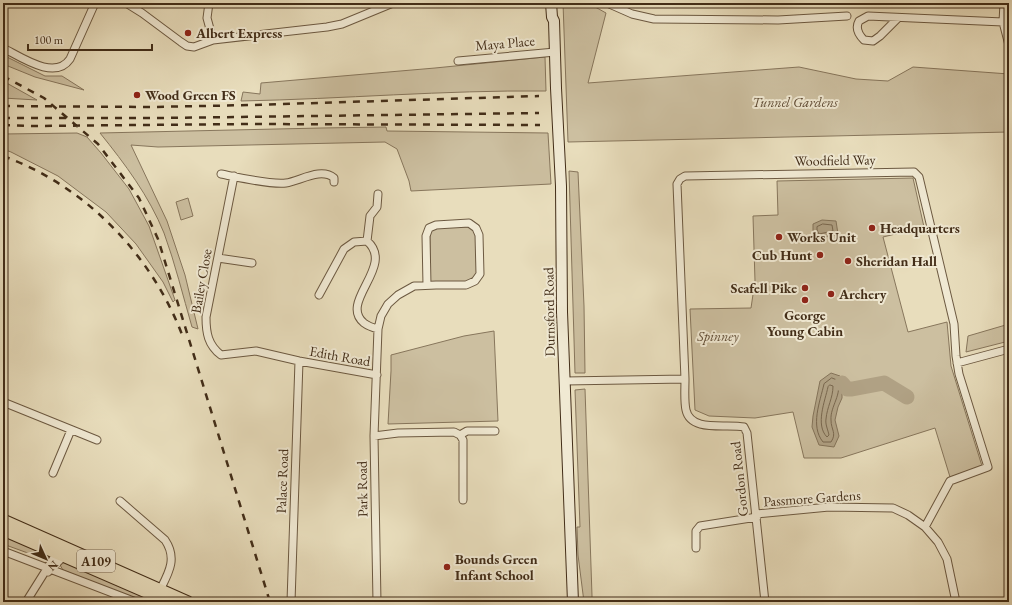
<svg xmlns="http://www.w3.org/2000/svg" width="1012" height="605" font-family="'EB Garamond',serif">
  <rect width="100%" height="100%" fill="#e8ddbc"/>
  <filter id="stains"><feTurbulence type="fractalNoise" baseFrequency=".005" numOctaves="4"/><feColorMatrix values="0 0 0 0 .2 0 0 0 0 .09 0 0 0 0 .02 0 0 0 .5 -.17"/></filter>
  <radialGradient id="worn" r=".72"><stop offset=".6" stop-color="#630" stop-opacity="0"/><stop offset="1" stop-color="#630" stop-opacity=".3"/></radialGradient>
  <path fill="#ccbfa0" stroke="#87765c" d="M563,3h25l18,10 -18,70 211,-16 57,12 32,2 25,-14 96,7v58l-441,10z
    M3,55l42,21h17l22,14 -49,-13 -32,-13z
    M545,57l1,34c-102,-1 -203,8 -305,10l2,-9 17,2 1,-11 174,-15z
    M3,81l34,19 -34,-2z
    M386,127l1,4 161,2 3,51 -140,7 -2,-10 -12,-32 -12,-7 -227,5 -27,-2 36,76 18,54 13,54 -6,-2c-9,-31 -17,-64 -28,-94 -15,-37 -39,-69 -64,-100l221,-5z
    M77,133l10,4 14,16 28,36 20,37 26,74 -2,2 -10,-20 -27,-38 -30,-32 -48,-36 -47,-24 -8,-3v-15z
    M569,171l9,1 6,134 1,67h-10z
    M913,178l11,49 -41,10 25,95 39,-10 4,44 31,100 -32,11 -15,-49 -94,30h-37l-11,-46 -38,6 -46,-2 -14,-6 -5,-101 61,-1 4,-27 -2,-65 25,-1 -1,-34z
    M188,198l5,18 -12,4 -5,-18z
    M437,226l32,1 4,3 3,5 2,37 -6,7 -7,4h-35v-46l1,-7z
    M1009,324v17l-43,11 2,-16z
    M494,331l4,90 -110,3 3,-53v-16l73,-19z
    M585,389l7,207v6h-8l-6,-47 -1,-28h3l-5,-137z
    M3,534l44,18 2,5 -2,3 -44,-16z
    M64,561l96,41h-16l-81,-32 -3,-5z"/>
  <path fill="#b0a184" stroke="#847359" d="M822,220l14,1 2,13 -20,5 -5,-8v-7z
    M831,373l9,3 2,7v15l-4,9 -3,13 4,16 -5,11 -15,-2 -7,-18 1,-11 7,-35z"/>
  <g fill="none" stroke-linecap="round" stroke-linejoin="round">
    <path stroke="#79674e" stroke-width="1" d="M823,224l9,1 1,6 -14,3 -2,-4v-3z
      M832,378l5,2c6,14 -7,26 -6,40 0,10 6,13 0,22h-8c-13,-16 -3,-40 1,-58z
      M830,385l3,1c0,12 -6,21 -7,33 -1,5 2,11 3,16l-2,2c-12,-12 -2,-36 1,-50z"/>
    <path stroke="#b0a184" stroke-width="15" d="M842,383l5,6h5l32,-6 23,14"/>
    <g stroke="#6c5941" stroke-width="9">
      <path id="minor" d="M126,3l16,10 39,29 6,4 7,1 19,-7 114,-13 15,-3 51,-21
        M209,3l-2,15 6,22
        M607,3l25,11 22,5 124,1 69,-4
        M1004,3l-1,19 6,23
        M898,18l-18,18 -7,5 -9,-1c-6,-6 -9,-12 -5,-19l9,-5 135,6
        M3,48c18,9 52,33 67,11l25,-56
        M458,61l97,-9
        M221,174c16,3 49,11 65,9 14,-2 35,-16 48,-5v4
        M234,176l-28,141c0,16 2,28 15,38l35,-4 43,10 78,14
        M367,241l3,-25 7,-9 1,-13
        M218,258l34,5
        M319,295l25,-46 10,-7 13,-1c29,25 -29,61 -3,82 4,3 10,5 14,6
        M957,363l52,-14
        M685,379c0,10 -1,22 1,31 5,23 41,13 58,17l3,6 18,169
        M565,381l120,-2 -8,-195 3,-5 5,-3 229,-4 5,5 35,147 2,32 3,18 29,93 -38,14 -25,46
        M3,402l94,38
        M460,435l7,-4h28
        M374,436l24,-3 56,-1 6,3 3,5v60
        M53,473l18,-43
        M120,501l45,39c13,19 3,34 -6,52
        M756,514l73,-7 64,1 15,7 17,12 13,15 9,17 9,43
        M696,548v-17l4,-5 57,-9
        M3,551l133,51
        M48,572l18,-18
        M26,602l32,-51
        M291,602l8,-241
        M377,602l-3,-166 4,-107 3,-13 7,-12 10,-9 16,-9 22,-1h30l9,-4 5,-7 -1,-39 -3,-7 -7,-5 -33,2 -7,3 -3,8 1,49"/>
    </g>
    <g stroke="#422d18" stroke-width="12">
      <path id="secondary" d="M551,3l1,14 2,4 2,67 5,98 1,126 11,290"/>
    </g>
    <g stroke="#422d18" stroke-width="13">
      <path id="primary" d="M3,520l185,82
        M3,530l166,72"/>
    </g>
    <use href="#minor" stroke="#f0e9d3" stroke-width="7"/>
    <use href="#secondary" stroke="#f0e9d3" stroke-width="10"/>
    <use href="#primary" stroke="#e8ddbc" stroke-width="11"/>
    <path stroke="#422d18" stroke-width="2.5" stroke-dasharray="7 7" stroke-linecap="butt" d="M3,76l41,22 54,46 41,54 19,41 112,363
      M3,106l148,1 101,-2 287,-9
      M3,118h158l378,-5
      M3,125l29,1 219,-2 289,1
      M3,156c83,30 149,99 180,181"/>
  </g>
  <g fill="#8f2418" stroke="#f0e9d3" stroke-width="1.5">
    <circle cx="188" cy="33" r="4"/>
    <circle cx="137" cy="95" r="4"/>
    <circle cx="872" cy="228" r="4"/>
    <circle cx="779" cy="237" r="4"/>
    <circle cx="820" cy="255" r="4"/>
    <circle cx="848" cy="261" r="4"/>
    <circle cx="805" cy="288" r="4"/>
    <circle cx="831" cy="294" r="4"/>
    <circle cx="805" cy="300" r="4"/>
    <circle cx="447" cy="567" r="4"/>
  </g>
  <g text-anchor="middle" stroke-width="4" stroke-linejoin="round" paint-order="stroke">
    <rect fill="#f0e9d3" stroke="#766550" stroke-width="1" x="77" y="550" width="38" height="22" rx="3"/>
    <g font-size="13" font-weight="bold" fill="#422d18">
      <text x="96" y="566">A109</text>
    </g>
    <g font-size="14" font-weight="bold" fill="#422d18" stroke="#f0e9d3" text-anchor="start">
      <text x="196" y="38">Albert Express</text>
      <text x="145" y="100">Wood Green FS</text>
      <text x="880" y="233">Headquarters</text>
      <text x="787" y="242">Works Unit</text>
      <text x="812" y="260" text-anchor="end">Cub Hunt</text>
      <text x="856" y="266">Sheridan Hall</text>
      <text x="797" y="293" text-anchor="end">Scafell Pike</text>
      <text x="839" y="299">Archery</text>
      <text x="805" y="320" text-anchor="middle">George<tspan x="805" dy="16">Young Cabin</tspan></text>
      <text x="455" y="564">Bounds Green<tspan x="455" dy="16">Infant School</tspan></text>
    </g>
    <g font-size="14" fill="#422d18" stroke="#f0e9d3">
      <text transform="translate(505 43) rotate(-5)" y="5">Maya Place</text>
      <text transform="translate(835 160) rotate(-1)" y="5">Woodfield Way</text>
      <text transform="translate(201 281) rotate(-80)" y="5">Bailey Close</text>
      <text transform="translate(549 312) rotate(-91)" y="5">Durnsford Road</text>
      <text transform="translate(340 356) rotate(10)" y="5">Edith Road</text>
      <text transform="translate(739 479) rotate(-96)" y="5">Gordon Road</text>
      <text transform="translate(282 481) rotate(-88)" y="5">Palace Road</text>
      <text transform="translate(362 489) rotate(-91)" y="5">Park Road</text>
      <text transform="translate(812 498) rotate(-4)" y="5">Passmore Gardens</text>
    </g>
    <g font-size="14" font-style="italic" fill="#5e4a33" stroke="#f0e9d3">
      <text x="795" y="107">Tunnel Gardens</text>
      <text x="718" y="341">Spinney</text>
    </g>
  </g>
  <rect width="1012" height="605" fill="none" stroke="#e8ddbc" stroke-width="16"/>
  <rect x="4" y="4" width="1004" height="597" fill="none" stroke="#422d18" stroke-width="2"/>
  <rect x="8" y="8" width="996" height="589" fill="none" stroke="#422d18"/>
  <g transform="translate(46 559) rotate(134)" stroke="#f0e9d3" stroke-width="3" paint-order="stroke">
  <path d="M0-3L7 15L0 10L-7 15Z" fill="#422d18"/>
  <text y="-6" font-size="11" font-weight="bold" text-anchor="middle" fill="#422d18">N</text>
  </g>
  <path d="M28 44v6h124v-6" fill="none" stroke="#422d18" stroke-width="2"/>
  <text x="34" y="44" font-size="12" fill="#422d18" stroke="#f0e9d3" stroke-width="3" paint-order="stroke">100 m</text>
  <rect width="100%" height="100%" filter="url(#stains)"/>
  <rect width="100%" height="100%" fill="url(#worn)"/>
</svg>
